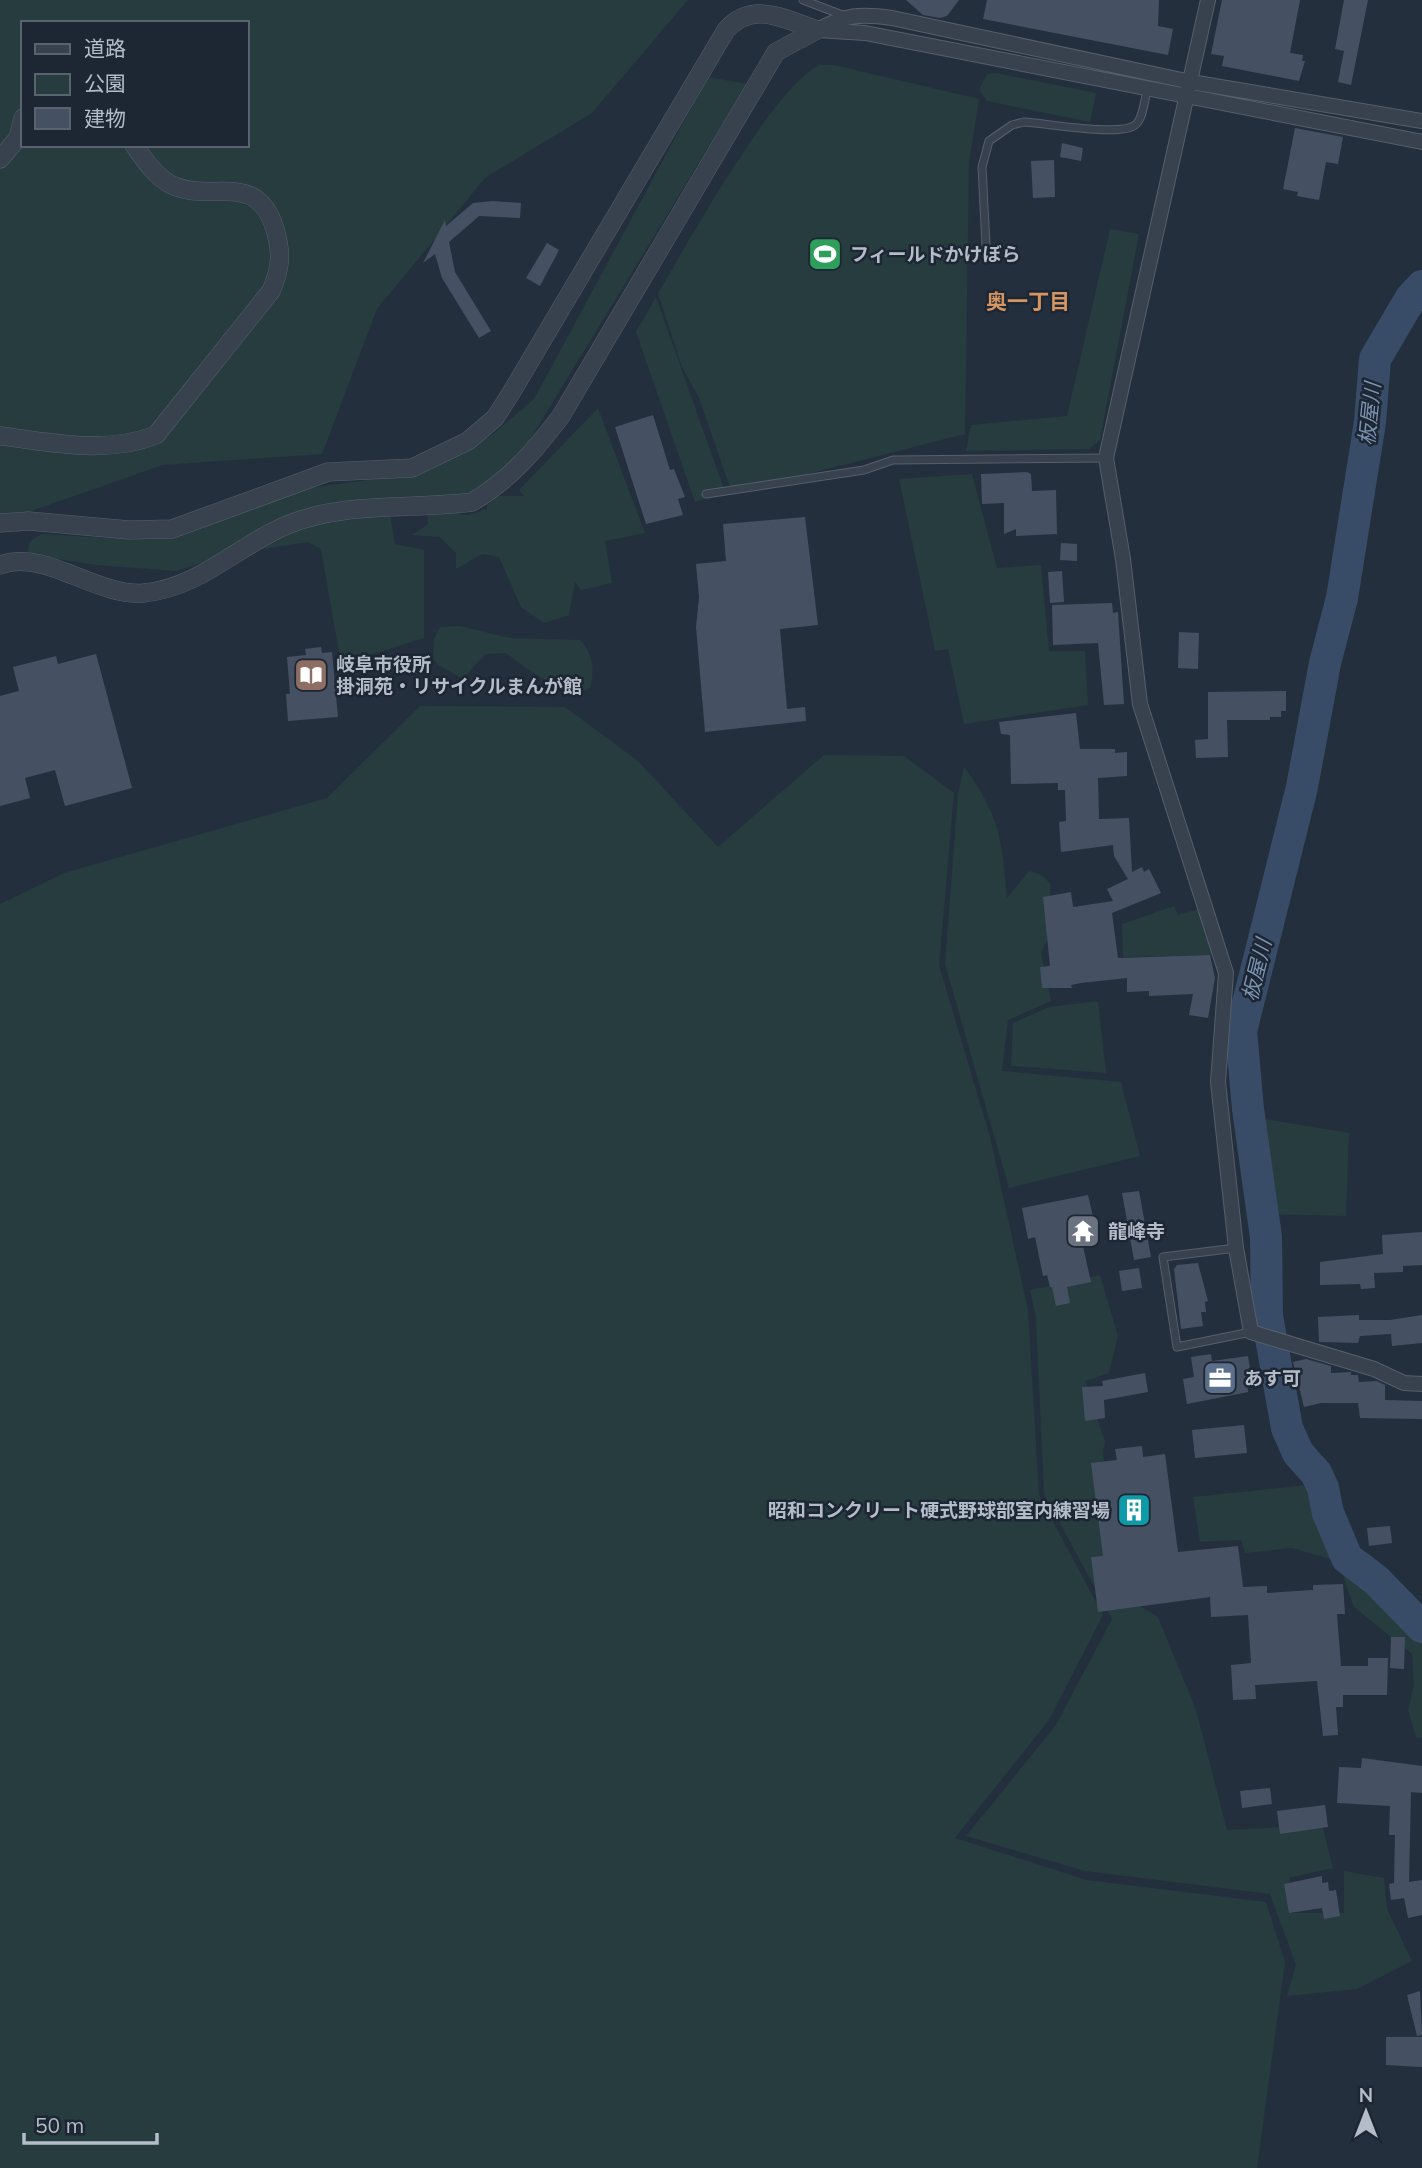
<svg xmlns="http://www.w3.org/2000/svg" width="1422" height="2168" font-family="Mulish,'Noto Sans JP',sans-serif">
  <rect width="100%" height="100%" fill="#242f3e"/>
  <path fill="#263c3f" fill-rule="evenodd" d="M0,0h688l-96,113 -107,65 -108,131 -55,145 -159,11 -146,51 -17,18zM23,23h224v122h-224z
    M820,65h14l145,34 -10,63 -4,272 -233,59 -33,-95 -17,-31 -24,-73c27,-47 118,-211 162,-229z
    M996,73l100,20 -6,29 -103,-21 -8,-11 8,-16z
    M708,77l39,7 -235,385 -63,38c12,11 22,9 36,2l2,3v-7l10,-9h27l-5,-6 79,-82 47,125 -40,8 7,42 -31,7 -6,-8 -6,33 -25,8 -23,-16 -22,-50 -17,-3 -26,15v-16l-16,-16 -28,-2 16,-11 -1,-16 -37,6 5,30 29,6v88l-83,26 -20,-115 -13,-7 -78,12 -54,17 -80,-6 -69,-11 3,-13 12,-7 67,4 57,-3 142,-47 113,-15 72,-39 41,-35z
    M1110,229l29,5 -39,206 -11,9 -123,2 5,-26 96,-9z
    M656,297l69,195 -30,10 -59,-170z
    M972,474l25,94 44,-3 8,86h36l3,54 -124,19 -16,-75 -13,2 -36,-172z
    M460,626l50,12 70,2c13,14 15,29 10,48 -21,14 -67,-22 -84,-35l-21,1 -22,25 -25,-14 -5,-7 1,-19 6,-12z
    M420,706l145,1 73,54 80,86 106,-92 80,1 50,37 -15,172 51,172 38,173 11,185 64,120 -54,105 -94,118 132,42 179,22 19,60 -28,206h-1257v-1264l64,-31 263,-75z
    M964,767c36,48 38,73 43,131l22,-27 12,4 9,8v51l-9,19 10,48 -43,19 -6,51 119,11 19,74 -131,32 -64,-224 13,-170z
    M1174,906l4,9 21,-6 15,46 -91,2 -1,-33z
    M1098,1001l8,72 -95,-7 2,-43 36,-16z
    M1258,1118l91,15 -3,83 -80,-2z
    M1100,1275l18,61 -9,37 -24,8 20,61 -2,9 15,142 40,24 38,93 31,120 95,-5 11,43 -44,10 3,35h52v-42l40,7 3,31 25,52 -55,28 -70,7 9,-31 -26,-71 -185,-23 -119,-35 90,-111 56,-106 -68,-125 -8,-176 -6,-28z
    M1307,1485l44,88 71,63v102l-6,-1 -8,-27 6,-25 -2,-31 -58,-47 -16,-46 -46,-13 -47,5 -4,-13 -41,2 -7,-45z"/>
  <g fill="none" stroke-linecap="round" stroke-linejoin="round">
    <path stroke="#394c67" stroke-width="32" d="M1422,286l-11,12 -36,61 -5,63 -28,176 -17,65 -23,124 -61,244 7,78 18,128 1,79 20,112 11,25 18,20 7,15 5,25 19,45 29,22 46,47"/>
  </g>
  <path fill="#455162" d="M906,0h53l-12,16 -7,2 -17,-3z
    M987,0h172l-1,26 15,3 -5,26 -185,-36z
    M1222,0h78l-10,53 13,2 -1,6h3l-6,20 -77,-15 2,-10 -13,-2z
    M1344,0h24l-17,85 -13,-3 6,-31 -9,-2z
    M1295,128l48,9 -5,27 -12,-2 -7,38 -22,-4 1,-4 -15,-3z
    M1062,143l21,5 -2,13 -21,-4z
    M1054,160l1,37 -22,1 -2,-37z
    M493,201l28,2 -1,15 -41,-2 -30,26 6,30 36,59 -12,7 -37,-60 -7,-24 -12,9 22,-43 1,6 27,-23z
    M547,243l12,7 -19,36 -14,-8z
    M653,415l17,55 4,-1 11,28 -7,2 5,16 -37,9 -31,-97z
    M1027,472l4,2 1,17 24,-1 1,44 -41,2v-7l-12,5v-31l-22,1 -1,-30z
    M805,517l13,108 -38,4 7,80 18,-2 1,14 -101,11 -9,-105 3,-30 -3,-33 30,-3 -3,-37z
    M1061,543l16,1v17l-17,-1z
    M1062,571l2,31 -14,1 -2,-31z
    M1112,603l1,10 5,-1 6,92 -20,1 -6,-62 -45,2 -1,-40z
    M1179,632l20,1 -1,36 -20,-1z
    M321,647l1,6 10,-1 6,65 -50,4 -2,-27h4l-3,-37 19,-2 -1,-6z
    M96,654l36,134 -67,18 -10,-36 -30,8 5,20 -30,8v-110l19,-5 -6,-24 43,-11 2,8z
    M1286,691v20h-5v6h-11v3h-43l1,37 -32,1 -1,-18 13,-1v-47z
    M1076,713l4,36h35v4l12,-1v24l-29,2 1,41 30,-1 3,54 10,-5 2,5 5,-3 12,24 -49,20 6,45 92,-3 5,23 -7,40 -19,-3 4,-21 -44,2v-5l-22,1v-14l-46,5 -10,2 1,3h-30l-2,-21 10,-1 -7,-69 28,-5 2,15 40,-6 -6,-12 21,-10 -14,-23 -1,-11 -52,7 -2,-30 7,-1 -1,-31h-7v-7l-47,1 -1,-49 -9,-1 -2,-12z
    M1139,1191l12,66 -17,3 -12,-67z
    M1088,1195l8,34 -16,4 11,49 -24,5 3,16 -14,3 -4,-19h-2l-3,-12 -4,1 -8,-39 -7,2 -6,-31z
    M1422,1232v33l-19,1v6l-29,1 1,15 -14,1 -1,-5 -40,1v-23l63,-8 -1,-19z
    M1198,1263l10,38 -3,1 1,10h-5l2,14 -22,3 -7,-60 3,-4z
    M1139,1268l3,20 -20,3 -3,-20z
    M1359,1315v5h31l32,-5v28l-30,3 -1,-12 -31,2 -2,7 -39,-1 -1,-25z
    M1211,1354l1,7 36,-5 4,27h-5l1,9 -61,12 -4,-25 11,-2 -3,-20z
    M1306,1359l25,7v7l20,-1v3h7l1,7 18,-1 8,4v15l37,1v18l-62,-1 -2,-15h-37l-17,4 -11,-45z
    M1145,1373l3,19 -44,8 1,18 -20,3 -3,-34 21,-1 -1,-5z
    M1244,1425l3,28 -52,5 -3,-28z
    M1142,1446l1,11 22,-3 13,98 60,-6 5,41 24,-1v7l46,-3v-5l30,-1 2,30h-8l4,52h27v-8h20l-1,37h-44v12h-7l2,28 -15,1 -6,-55 -62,4 1,14 -23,1 -2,-35 20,-2 -3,-48 -37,2 -1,-20 -112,15 -7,-55 12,-1 -12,-93 26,-3 -2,-11z
    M1390,1526l2,17 -23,3 -2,-18z
    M1391,1637h14l-1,32 -14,-1z
    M1362,1758l60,8v27l-11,-1 -2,90 13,-2v35l-14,3 -4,-20 -13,2 -2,-16 5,-1 1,-48h-6l1,-29 -53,-3 2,-36 22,1z
    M1270,1788l2,16 -30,4 -2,-17z
    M1325,1805l3,22 -48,7 -3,-23z
    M1322,1876v7l6,-1 1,9 7,-1 4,26 -16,3 -2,-11 -33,5 -5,-29z
    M1420,1991l2,44 -5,1 -10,-41z
    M1386,2037h36v30l-36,-2z"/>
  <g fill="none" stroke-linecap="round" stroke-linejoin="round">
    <g stroke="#565f6c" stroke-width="9">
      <path id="service" d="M803,0l42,16
        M986,245l-4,-78 7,-26 23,-16 12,-3c21,1 96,15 111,3 8,-5 10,-27 12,-36
        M706,494l158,-24 29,-10 213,-2
        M1236,1248l-73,9 14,90 74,-15"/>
    </g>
    <g stroke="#565f6c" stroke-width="16">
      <path id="minor" d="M1208,0l-102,458 17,101 17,145 86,269 -8,109 18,166 15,84 123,37 30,14 18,1
        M817,30c30,-15 41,-17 75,-12l299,64 231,39
        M818,30l47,3 557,109"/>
    </g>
    <g stroke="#565f6c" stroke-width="19">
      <path id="tertiary" d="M0,159l18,-21 5,-20
        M0,436c52,6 105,19 156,-1l115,-144c10,-23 11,-38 4,-62 -19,-61 -65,-24 -105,-45 -15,-8 -26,-25 -36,-39
        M0,523l29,-2 100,9 43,-1 156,-57 84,-4 56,-27 27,-23 16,-25 215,-363c27,-30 58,-11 91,0
        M0,565c44,-17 96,32 144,28 57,-6 93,-47 143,-68 58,-24 124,-15 185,-23 38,-22 63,-52 89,-86l215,-364 41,-22"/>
    </g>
    <use href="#service" stroke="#38414e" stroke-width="7"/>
    <use href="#minor" stroke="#38414e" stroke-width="14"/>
    <use href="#tertiary" stroke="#38414e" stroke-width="18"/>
  </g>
  <defs>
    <g id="stadium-square" transform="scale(1.75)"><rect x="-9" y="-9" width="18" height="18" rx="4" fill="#2e9e5b" stroke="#1d2633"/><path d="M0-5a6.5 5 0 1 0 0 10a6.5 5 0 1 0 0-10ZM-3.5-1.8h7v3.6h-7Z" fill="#fff"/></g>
    <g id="library-square" transform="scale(1.75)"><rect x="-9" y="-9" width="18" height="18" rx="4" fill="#8d6e63" stroke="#1d2633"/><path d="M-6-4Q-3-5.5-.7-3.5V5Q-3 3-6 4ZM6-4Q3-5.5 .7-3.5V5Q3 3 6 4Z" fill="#fff"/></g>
    <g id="temple-square" transform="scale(1.75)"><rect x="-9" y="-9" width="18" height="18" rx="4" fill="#6b7280" stroke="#1d2633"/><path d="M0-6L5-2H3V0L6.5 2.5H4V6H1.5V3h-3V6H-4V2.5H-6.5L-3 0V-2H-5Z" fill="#fff"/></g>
    <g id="office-square" transform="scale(1.75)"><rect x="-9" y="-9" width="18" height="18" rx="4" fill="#5c6f8a" stroke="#1d2633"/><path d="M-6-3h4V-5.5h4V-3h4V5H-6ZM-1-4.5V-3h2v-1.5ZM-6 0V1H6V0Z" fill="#fff"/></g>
    <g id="building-square" transform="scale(1.75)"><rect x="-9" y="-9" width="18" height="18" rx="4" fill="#0f9aa8" stroke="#1d2633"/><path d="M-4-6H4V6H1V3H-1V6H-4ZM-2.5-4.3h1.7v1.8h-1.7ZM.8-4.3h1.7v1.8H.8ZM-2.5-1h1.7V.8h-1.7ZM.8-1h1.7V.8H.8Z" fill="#fff"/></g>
  </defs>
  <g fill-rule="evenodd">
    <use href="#stadium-square" x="825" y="254"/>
    <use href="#library-square" x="311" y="675"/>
    <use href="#temple-square" x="1083" y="1231"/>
    <use href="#office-square" x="1220" y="1378"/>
    <use href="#building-square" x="1134" y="1510"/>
  </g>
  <g text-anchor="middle" stroke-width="5" stroke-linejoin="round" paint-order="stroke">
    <g font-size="19" font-weight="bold" fill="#b4bcc9" stroke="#1d2633" text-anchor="start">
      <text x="850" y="261">フィールドかけぼら</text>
      <text x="336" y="671">岐阜市役所<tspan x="336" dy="22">掛洞苑・リサイクルまんが館</tspan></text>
      <text x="1108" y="1238">龍峰寺</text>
      <text x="1244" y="1385">あす可</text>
      <text x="1110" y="1517" text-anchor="end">昭和コンクリート硬式野球部室内練習場</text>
    </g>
    <g font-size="21" font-weight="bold" fill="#d59563" stroke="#1d2633">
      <text x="1028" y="309">奥一丁目</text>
    </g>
    <g font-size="21" font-style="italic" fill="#7c92b1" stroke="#1d2633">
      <text transform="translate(1370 414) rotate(-84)" y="7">板屋川</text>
      <text transform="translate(1257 970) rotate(-76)" y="7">板屋川</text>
    </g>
  </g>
  <rect x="21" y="21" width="228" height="126" fill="#1d2633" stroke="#59626f" stroke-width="2"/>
  <rect x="35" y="44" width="35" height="10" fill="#38414e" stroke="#59626f" stroke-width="2"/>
  <text x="84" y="56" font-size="21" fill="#b4bcc9">道路</text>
  <rect x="35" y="74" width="35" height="21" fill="#263c3f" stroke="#59626f" stroke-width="2"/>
  <text x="84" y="91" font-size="21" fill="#b4bcc9">公園</text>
  <rect x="35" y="108" width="35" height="21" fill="#455162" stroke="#59626f" stroke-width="2"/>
  <text x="84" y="126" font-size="21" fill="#b4bcc9">建物</text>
  <g transform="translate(1366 2112)" stroke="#1d2633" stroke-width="5" paint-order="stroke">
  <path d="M0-5L12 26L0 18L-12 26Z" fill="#b4bcc9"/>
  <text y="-10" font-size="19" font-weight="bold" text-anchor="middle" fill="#b4bcc9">N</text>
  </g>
  <path d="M24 2133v10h133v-10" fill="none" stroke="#b4bcc9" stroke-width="3.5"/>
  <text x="35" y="2133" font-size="21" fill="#b4bcc9" stroke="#1d2633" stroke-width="5" paint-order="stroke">50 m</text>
</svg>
